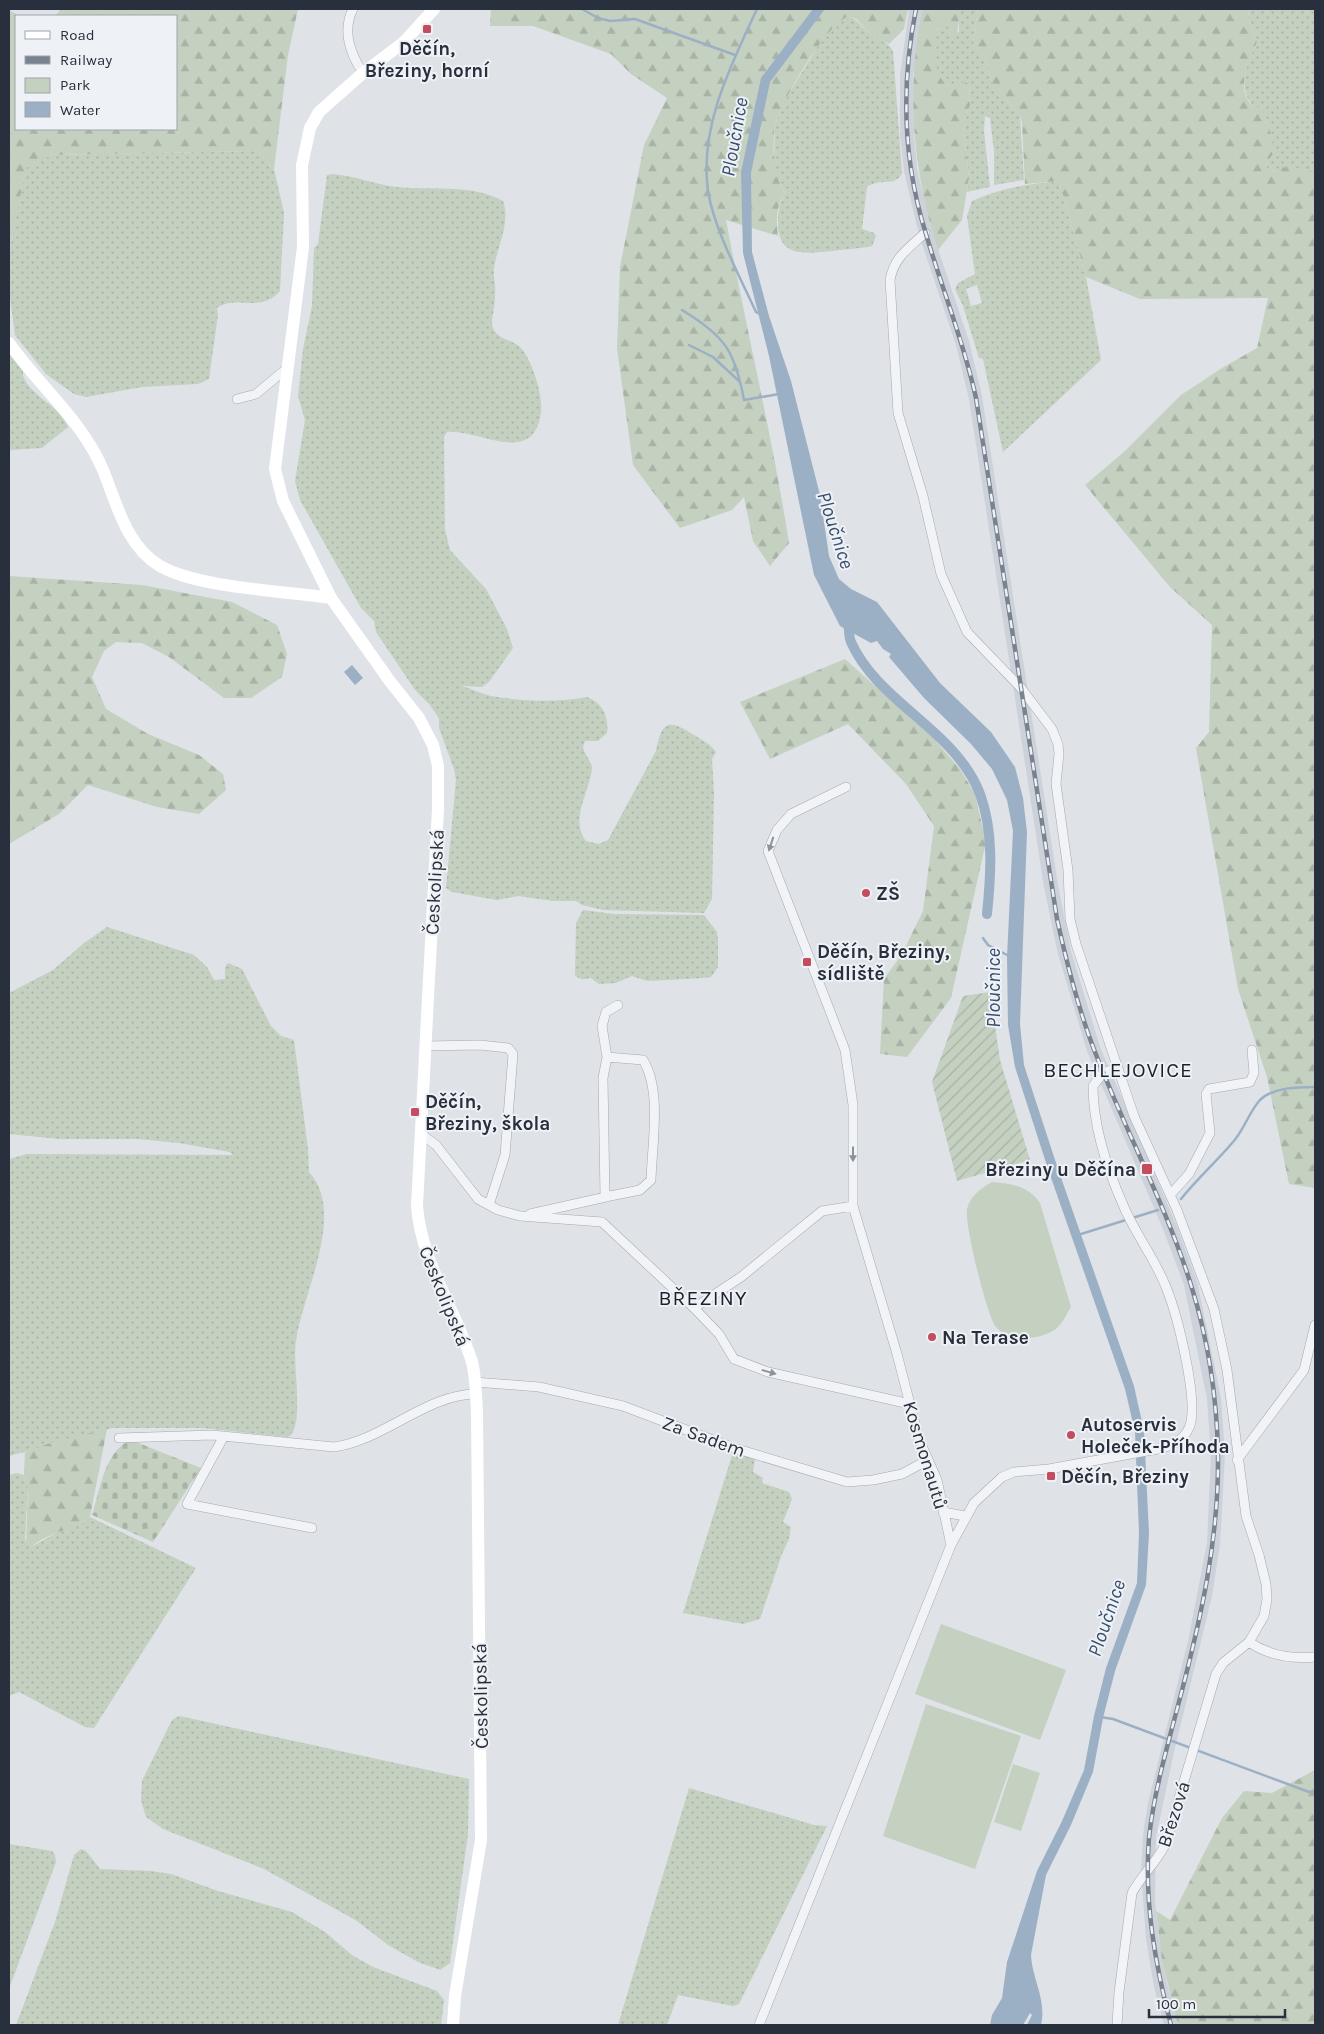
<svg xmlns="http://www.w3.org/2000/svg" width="1324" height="2034" font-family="Karla,sans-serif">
  <defs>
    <pattern id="grass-dots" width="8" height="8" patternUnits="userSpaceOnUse" patternTransform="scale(1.25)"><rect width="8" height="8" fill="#c4d0c0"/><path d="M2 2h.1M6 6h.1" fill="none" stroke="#a8b3a6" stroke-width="1.8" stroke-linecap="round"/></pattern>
    <pattern id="forest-firs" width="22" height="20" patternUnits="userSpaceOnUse" patternTransform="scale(1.25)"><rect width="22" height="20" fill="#c4d0c0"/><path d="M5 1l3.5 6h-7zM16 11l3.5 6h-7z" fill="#a8b3a6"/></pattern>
    <pattern id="cemetery-stones" width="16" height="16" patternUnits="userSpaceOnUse" patternTransform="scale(1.25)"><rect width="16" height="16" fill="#c4d0c0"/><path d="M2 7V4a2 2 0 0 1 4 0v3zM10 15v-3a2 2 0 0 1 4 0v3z" fill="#a8b3a6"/></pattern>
    <pattern id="garden-furrows" width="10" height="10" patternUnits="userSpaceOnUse" patternTransform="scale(1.25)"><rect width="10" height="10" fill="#c4d0c0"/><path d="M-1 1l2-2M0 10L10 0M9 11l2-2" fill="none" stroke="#a8b3a6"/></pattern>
  </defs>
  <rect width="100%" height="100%" fill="#dfe2e7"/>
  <path fill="#cdd1d9" d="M909,9h14l-10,67 1,58 3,35 15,62 37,110 13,55 76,489 13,66 29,96 76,177 21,57 24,117 4,56 -5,91 -8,51 -38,156 -18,85 -1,66 4,35 8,45 11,42h-14l-10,-38 -8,-48 -5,-69 2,-35 5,-32 40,-162 19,-98 4,-88 -4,-56 -23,-114 -21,-56 -76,-178 -29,-97 -14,-67 -75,-488 -13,-54 -37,-110 -15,-64 -4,-36v-59z"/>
  <path fill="url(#grass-dots)" fill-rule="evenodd" d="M953,9h25l-5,32 4,8 6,5 9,28 28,33 4,65 -30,5v-33l-4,-34 -5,-2 -1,15 6,56 -23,5 2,-14 -6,-54 7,-19 -1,-21c-9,-2 -15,2 -24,0 -14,-10 -11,-38 -9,-54l11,-6 4,12 8,-4v-14z
    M1249,9h66v162l-38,-2 -4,2 -6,-3 -1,-5 8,-10c-3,-13 -5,-30 -12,-42 -3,-4 -9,-4 -12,-9 -13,-19 -1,-42 7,-60l-9,-23z
    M851,17c8,4 10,9 16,14 9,8 20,9 26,20l9,122c-7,15 -21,4 -35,14l-5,42 12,4 2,3 -4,10c-13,3 -27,3 -39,5 -27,2 -55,8 -55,-28 0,-11 1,-21 7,-30l-10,-22 -1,-12 1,-34 8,-22 43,-70 16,-14z
    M257,151l17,18 10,44 -4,78c-20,23 -43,3 -63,17l1,7 -9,64 -11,5 -56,3 -56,10 -12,-3 -28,-20 -31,-39 -6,-44v-38l17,-86 26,-12z
    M333,174c19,2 37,8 56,12 37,6 80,-4 114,15 8,22 -6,45 -9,67 -1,9 2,18 1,27 0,9 -2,17 -3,26 0,19 19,17 29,27 11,12 22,47 20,64 -7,56 -62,17 -94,20l-3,5 1,92 5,21 36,39 21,40 6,19 -24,34 -7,5 -20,-1c10,3 20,8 29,10 31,5 65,7 96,1 16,6 22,20 20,36l-9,8h-13l-2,6c1,7 9,15 9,21 -2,24 -23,51 -6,73l13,3 9,-4 48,-89c6,-31 13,-32 38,-16 9,6 16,8 22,17l-4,7 2,33 -2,107 -8,14 -101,-3 -21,-5 -6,-4h-23l-35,-5 -21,4 -45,-8 -6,-4 10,-108 -2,-11 -15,-41v-10l-10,-14 -14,-14 -39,-58 -2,-11 -13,-13 -61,-108 -5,-19 10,-61 -7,-24 5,-47 9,-43 2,-58 4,-4 9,-69z
    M1059,181l27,96 15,83 -98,92 -20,-93 -4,-1 -16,-52 -8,-17 3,-6 17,-9 -8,-58 5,-15c29,-13 56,-17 87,-20zM977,285l5,18 -11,3 -5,-17z
    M9,352c4,5 10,10 13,15 2,3 0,8 2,11 8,19 35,27 44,49l-26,21 -33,2z
    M583,910l31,4 90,1 13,17 1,9v26l-7,10 -8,1 -56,3 -15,-5 -16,7 -17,1 -8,-6c-7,1 -10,3 -16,-3l1,-52z
    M107,927l87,28 13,12 7,13 11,-1v-12l3,-4 14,6 29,57 10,10 13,4 14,109 1,23c38,41 -7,122 -13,169 -4,24 8,77 -5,94l-4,2 -85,-9h-89l-104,28v-297l18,-5 206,1 -3,-3 -51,-9 -41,-4h-79l-50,-5v-141l44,-23 31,-27z
    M733,1452l22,6 -2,14 10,6 -1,5 27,9 3,7 -9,23 8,5 -2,12 -7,15 -22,65 -17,5 -60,-11z
    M17,1473l7,2 4,8 -3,57 6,7 38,-21 13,-3 8,-6 106,51 -102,160 -9,-1 -66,-35 -10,4v-221z
    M179,1716l290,63 -1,55 -18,129 -10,7 -22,-8 -30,-17 -31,-24 -93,-52 -101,-40 -17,-12 -5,-17 1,-19 30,-61z
    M689,1788l125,37 13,1 -88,178 -6,2 -55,-11 -11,30h-49z
    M9,1844l43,7 3,4 1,7 -47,127z
    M81,1849l5,2 14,18 51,2 20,3 47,17 74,21 33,20 27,23 21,12 64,24 7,9 -3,25h-425l39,-103 19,-67z"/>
  <path fill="url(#forest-firs)" d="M61,9h237l-10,46 -14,114 -17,-18 -205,4 -26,13 -17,85v-243l10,6h-3v113h160v-113h-121z
    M491,9h417l-4,20 -15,15c-7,-4 -17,-8 -23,-14 -5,-5 -8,-13 -17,-13 -20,1 -71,90 -74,109 -3,24 -2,46 10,67 -9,12 -9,29 -7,43l-52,-16c20,108 46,215 63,323l-19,23 -17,-25 -9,-44 -12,13 -52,18 -47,-63 -16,-117 3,-81 24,-122 23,-47 -36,-24 -20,-20 -78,-28h-43z
    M923,9l33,1 3,8 -2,17 -6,1 -4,-12 -11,6 1,43 8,11c9,2 16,-4 24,0l1,21 -7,19 6,54 -7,42 -24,30c-25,-78 -33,-161 -15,-241z
    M978,9h271l-1,10 9,23c-7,16 -22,45 -6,62 2,2 7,3 10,5 6,6 13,36 13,44l-8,10 1,5 6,3c15,-9 27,0 42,0v1017l-26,-4 -22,-107 -29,-88 -42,-241 13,-16 3,-107 -42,-38 -85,-102 40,-34 56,-56 41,-27 35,-20 11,-50 -128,1 -54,-22 -27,-96 -34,3 -3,-61 -2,-8 -28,-33 -9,-28 -6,-5 -4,-8z
    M9,576l133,9 90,17 45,23 10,29 -5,23 -31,21h-27l-55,-41 -27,-14 -26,-1 -12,9 -12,26 14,32 42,25 51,21 24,19 3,16 -27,24 -42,-7 -69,-22 -29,29 -50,30z
    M845,659l89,80 26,30 15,25 11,48 -35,156 -44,59 -27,-3 4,-75 18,-25 21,-43 11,-85 -28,-42 -58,-60 -78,35 -30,-57z
    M107,1429l-17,88c-14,12 -44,16 -59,30l-5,-3 2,-61 -4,-8 1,-23 28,-10z
    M1315,1770v255h-137l-16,-65 -6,-49 14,9 52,-102 22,-27 28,2z"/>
  <path fill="url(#cemetery-stones)" d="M131,1440l70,28 -48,74 -61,-27c8,-25 13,-65 39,-75z"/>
  <path fill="#c4d0c0" d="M992,1182c19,2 36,3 48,21l31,104c-4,6 -9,17 -15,22 -16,11 -46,14 -60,-2 -9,-10 -32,-105 -29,-118 4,-14 13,-20 25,-27z
    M941,1624l125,46 -26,70 -125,-46z
    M926,1704l95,32 -46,133 -92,-33z
    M1013,1764l27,9 -19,58 -27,-9z"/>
  <path fill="url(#garden-furrows)" d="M990,992l10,68 30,100 -73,21 -25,-99 31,-86z"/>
  <path fill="#9cb0c5" d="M813,9h12l-55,73 -19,91 1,79 17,64 22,65 29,114 9,61 10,23 12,10 26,13 63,81 51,49 24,35 8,31 4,34 -7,192 4,41 34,104 76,217 10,45 5,102 -3,52 -31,86 -12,47 -10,54 -22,53 -25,50 -15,80c1,24 16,45 10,70h-14l5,-10 -2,-2 -7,12h-33l2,-10 10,-17 5,-36 30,-91 25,-50 22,-51 10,-54 12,-48 31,-85 2,-50 -4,-101 -10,-43 -76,-217 -34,-105 -7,-42 -1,-68 6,-126 -6,-31 -15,-31 -21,-25 -47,-46 -35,-41 2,-3 -8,-5 -6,-8 -6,2 -31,-17 -26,-51 -45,-219 -26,-103 -2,-81 20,-94z
    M352,665l11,13 -8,7 -11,-13z"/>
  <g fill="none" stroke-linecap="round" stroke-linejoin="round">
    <path stroke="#9cb0c5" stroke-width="2.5" d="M582,9l16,9 12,3 25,-2 100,36
      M757,9c-26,56 -58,118 -49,182 6,38 32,86 48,121l4,2
      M682,310c43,26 53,41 62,90l35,-6
      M689,345l24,12 27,25
      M983,938l5,7 21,11
      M1181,1199c16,-20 35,-37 52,-57 11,-12 16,-30 27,-42 13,-13 39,-13 55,-13
      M1081,1234l77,-24
      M1100,1717l13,2 196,73 6,-1"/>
    <path stroke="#9cb0c5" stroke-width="10" d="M847,620c3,7 1,15 4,22 27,61 105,88 129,152 14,38 11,81 7,120"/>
    <g stroke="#a5a9b1" stroke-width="10">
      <path id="street" d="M353,9c-11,21 -3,45 10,64
        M925,233c-16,15 -31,24 -35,47l8,133 25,83 18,78 26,58 54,56 31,41 6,15 1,10 -3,30 12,86 2,49 6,25 58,172 43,94 37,99 13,61 19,146 13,39 7,29 1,15 -3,17 -15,26 -26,21 -7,11 -51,171c-9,18 -24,31 -33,48l-13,99 -2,33
        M237,399l19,-5 30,-25
        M846,787l-55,27 -14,16 -9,21 77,199 8,55v101l44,148 22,85 18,41 14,65
        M425,1046l55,-1 28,3 5,6 -8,101 -16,50
        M607,1057l36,3c19,30 9,84 8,120l-11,10 -35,7 -2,-119z
        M607,1057l-5,-31 4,-14 12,-7
        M421,1134l15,11 42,54 20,11 22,6 82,6 92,86 25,26 15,25 34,13 142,32
        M1170,1195l19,-21 21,-41 -4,-39 3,-5 41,-7 4,-9 -2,-23
        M530,1214l76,-17
        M694,1308l47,-31 81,-66 31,-5
        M475,1382l64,5 84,19 111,42 113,34 26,-2 29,-6 26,-14
        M224,1436l-37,68 125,24
        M119,1438l93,-3 122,12c50,-7 93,-53 142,-53
        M1237,1460l67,-90 11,-45
        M943,1512l22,4
        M1249,1642c19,13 43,17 66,15
        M759,2025l192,-480 23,-42 28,-26 12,-5 35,-3 114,-21c11,-3 21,-9 26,-20 11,-25 -12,-114 -23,-141 -11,-28 -30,-52 -42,-80 -17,-38 -31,-80 -31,-121l10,-13 14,-5"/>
    </g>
    <use href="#street" stroke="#f1f3f6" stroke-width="9"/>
    <path stroke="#fff" stroke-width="12" d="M434,9l-30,33 -41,31 -44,39 -9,16 -8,37 1,82 -28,222 8,32 48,97 58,82 30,38 14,27 5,21v43l-21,397c4,56 39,104 55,156 4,16 4,34 5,50l4,428 -26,156 -2,29
      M9,343c30,43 73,77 94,127 14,34 23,76 57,96 38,22 125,25 171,32"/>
    <g stroke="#79828f" stroke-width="4.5">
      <path id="rail" d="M916,9c-15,75 -13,152 10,225 16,55 38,108 50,164l81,521c10,45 21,90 38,133 30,78 71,153 96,233 17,54 26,114 27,170 1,84 -17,163 -38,243 -12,46 -26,93 -31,140 -5,64 6,126 22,187"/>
    </g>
    <use href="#rail" stroke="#eef1f5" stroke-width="2.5" stroke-dasharray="8" stroke-linecap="butt"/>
  </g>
  <defs><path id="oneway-solid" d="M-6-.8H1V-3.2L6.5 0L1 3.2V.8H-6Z" transform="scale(1.25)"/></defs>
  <g fill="#8d929a">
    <use href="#oneway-solid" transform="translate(771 844) rotate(108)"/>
    <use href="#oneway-solid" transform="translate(853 1154) rotate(90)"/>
    <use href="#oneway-solid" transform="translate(769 1372) rotate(16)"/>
  </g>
  <g fill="#c44c5e" stroke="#eef1f5" stroke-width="2">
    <rect x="422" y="24" width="10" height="10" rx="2.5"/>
    <circle cx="866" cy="893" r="5"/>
    <rect x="802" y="957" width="10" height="10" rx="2.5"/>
    <rect x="410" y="1107" width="10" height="10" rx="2.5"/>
    <rect x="1141" y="1163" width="12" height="12" rx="2.5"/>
    <circle cx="932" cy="1337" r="5"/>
    <circle cx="1071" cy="1435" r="5"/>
    <rect x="1046" y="1471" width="10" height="10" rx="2.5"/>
  </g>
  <g text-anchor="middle" stroke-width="4" stroke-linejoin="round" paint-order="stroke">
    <g font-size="19" font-weight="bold" fill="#29303d" stroke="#eef1f5" text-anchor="start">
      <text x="427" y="55" text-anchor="middle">Děčín,<tspan x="427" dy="22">Březiny, horní</tspan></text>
      <text x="876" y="900">ZŠ</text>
      <text x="817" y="958">Děčín, Březiny,<tspan x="817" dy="22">sídliště</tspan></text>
      <text x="425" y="1108">Děčín,<tspan x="425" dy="22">Březiny, škola</tspan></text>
      <text x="1136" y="1176" text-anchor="end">Březiny u Děčína</text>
      <text x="942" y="1344">Na Terase</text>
      <text x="1081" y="1431">Autoservis<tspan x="1081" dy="22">Holeček-Příhoda</tspan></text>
      <text x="1061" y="1483">Děčín, Březiny</text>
    </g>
    <g font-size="19" fill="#29303d" stroke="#eef1f5">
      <text transform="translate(434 882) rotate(-87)" y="7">Českolipská</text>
      <text transform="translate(445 1296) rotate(68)" y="7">Českolipská</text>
      <text transform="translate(704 1436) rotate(20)" y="7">Za Sadem</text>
      <text transform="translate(926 1455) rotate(73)" y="7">Kosmonautů</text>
      <text transform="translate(480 1696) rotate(-91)" y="7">Českolipská</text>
      <text transform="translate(1173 1814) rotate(-72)" y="7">Březová</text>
    </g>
    <g font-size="20" font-style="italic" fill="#364f6e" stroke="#eef1f5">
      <text transform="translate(734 137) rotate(-80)" y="7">Ploučnice</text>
      <text transform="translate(836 530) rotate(72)" y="7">Ploučnice</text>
      <text transform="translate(993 988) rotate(-90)" y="7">Ploučnice</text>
      <text transform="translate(1106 1618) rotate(-71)" y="7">Ploučnice</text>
    </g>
    <g font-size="21" letter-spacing="1" fill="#1b212e" stroke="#eef1f5">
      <text x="1118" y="1077">BECHLEJOVICE</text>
      <text x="703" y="1305">BŘEZINY</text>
    </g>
  </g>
  <rect width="1324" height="2034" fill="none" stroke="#29303d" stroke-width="20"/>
  <rect x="15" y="15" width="162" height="115" fill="#eef1f5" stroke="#9fa4ab"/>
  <rect x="25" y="31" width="25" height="8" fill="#ffffff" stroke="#9fa4ab"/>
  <text x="60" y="40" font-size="15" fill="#29303d">Road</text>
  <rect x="25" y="56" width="25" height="8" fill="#79828f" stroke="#9fa4ab"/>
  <text x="60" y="65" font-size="15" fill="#29303d">Railway</text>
  <rect x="25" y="78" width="25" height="15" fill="#c4d0c0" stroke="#9fa4ab"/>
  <text x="60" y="90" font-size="15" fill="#29303d">Park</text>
  <rect x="25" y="102" width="25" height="15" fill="#9cb0c5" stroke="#9fa4ab"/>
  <text x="60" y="115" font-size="15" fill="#29303d">Water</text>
  <path d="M1149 2009v8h136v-8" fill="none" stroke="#29303d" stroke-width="2.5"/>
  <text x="1156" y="2009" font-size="15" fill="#29303d" stroke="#eef1f5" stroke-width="4" paint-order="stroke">100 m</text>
</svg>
